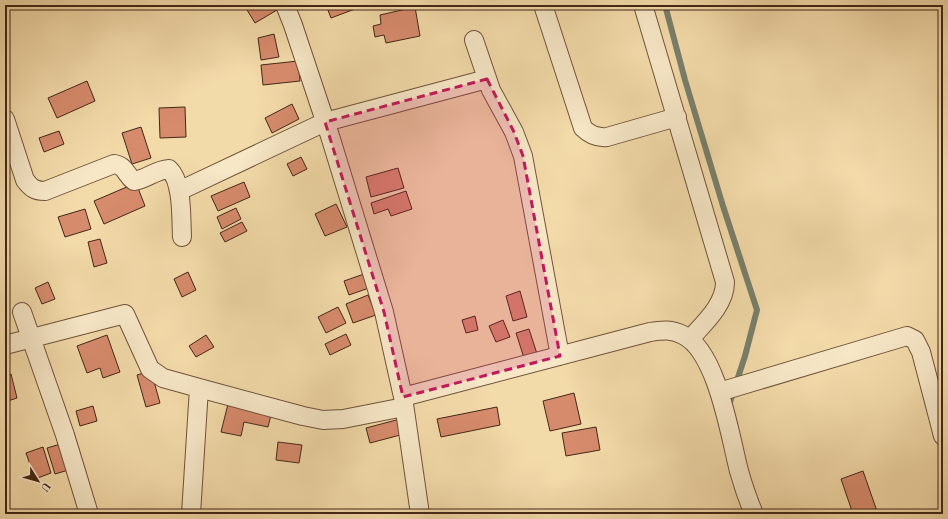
<svg xmlns="http://www.w3.org/2000/svg" width="948" height="519" font-family="'Old Standard TT',serif">
  <rect width="100%" height="100%" fill="#f3daa9"/>
  <filter id="stains"><feTurbulence type="fractalNoise" baseFrequency=".005" numOctaves="4"/><feColorMatrix values="0 0 0 0 .2 0 0 0 0 .09 0 0 0 0 .02 0 0 0 .5 -.17"/></filter>
  <radialGradient id="worn" r=".72"><stop offset=".6" stop-color="#630" stop-opacity="0"/><stop offset="1" stop-color="#630" stop-opacity=".3"/></radialGradient>
  <g fill="none" stroke-linecap="round" stroke-linejoin="round">
    <path stroke="#797f6b" stroke-width="6" d="M665,5l20,75 38,126 34,104 -12,46 -16,49 1,2"/>
  </g>
  <path fill="#d78b6d" stroke="#432616" d="M244,5h30l3,5 -22,13z
    M326,5h36l1,1 -32,12z
    M415,7l5,29 -34,7 -2,-8 -9,2 -2,-11 8,-2 -1,-9z
    M274,34l5,23 -18,3 -3,-22z
    M298,61l2,20 -37,4 -2,-20z
    M87,81l8,20 -38,17 -9,-20z
    M292,104l7,15 -27,14 -7,-15z
    M185,107l1,30 -26,1 -1,-30z
    M141,127l10,31 -19,6 -10,-31z
    M59,131l5,13 -20,8 -5,-14z
    M301,157l6,12 -14,7 -6,-12z
    M398,168l6,20 -33,9 -5,-20z
    M244,182l6,15 -32,14 -7,-15z
    M136,183l9,23 -41,18 -10,-23z
    M406,191l6,18 -21,7 -3,-7 -14,5 -3,-11z
    M336,204l11,23 -22,9 -10,-22z
    M236,208l5,11 -19,10 -5,-12z
    M85,209l6,20 -26,8 -7,-20z
    M242,222l5,9 -22,11 -5,-9z
    M100,239l7,24 -13,4 -6,-25z
    M188,272l8,18 -14,7 -8,-18z
    M364,274l5,14 -20,7 -5,-14z
    M48,282l7,17 -13,5 -7,-16z
    M520,291l7,26 -14,4 -7,-25z
    M368,295l8,20 -23,8 -7,-19z
    M338,307l8,16 -20,10 -8,-16z
    M475,316l3,14 -12,3 -4,-13z
    M503,320l7,17 -14,5 -7,-16z
    M529,329l9,28 -13,4 -9,-28z
    M346,334l5,11 -21,10 -5,-11z
    M107,335l13,37 -17,6 -3,-10 -13,5 -10,-27z
    M206,335l8,12 -18,10 -7,-11z
    M151,371l9,32 -14,4 -9,-32z
    M11,374l6,24 -12,4v-26z
    M574,393l7,31 -31,7 -7,-30z
    M229,400l43,11 -4,16 -24,-5 -3,14 -20,-4z
    M93,406l4,15 -17,5 -4,-15z
    M497,407l3,18 -59,12 -4,-18z
    M400,419l4,15 -34,9 -4,-15z
    M596,427l4,23 -34,6 -4,-23z
    M278,442l24,3 -3,18 -23,-3z
    M64,443l8,26 -17,5 -8,-26z
    M43,447l8,26 -16,6 -9,-26z
    M863,471l15,43h-25l-12,-35z"/>
  <g fill="none" stroke-linecap="round" stroke-linejoin="round">
    <g stroke="#6f533b" stroke-width="20">
      <path id="street" d="M285,5l8,20 37,111 54,176 19,85 247,-65c12,-2 22,-3 33,3 34,16 47,101 56,136 4,14 9,29 15,43
        M543,5l40,123c7,7 14,10 24,9l70,-20
        M643,5l82,277c0,23 -21,41 -35,57
        M474,40l17,50 23,42 9,24 37,200
        M5,119l20,61c6,8 10,11 20,11l69,-27c12,2 11,10 20,17 13,-2 21,-11 35,-12 14,13 12,50 13,68
        M179,191l146,-69 162,-43
        M22,312l43,123 24,79
        M5,345l120,-31 25,55 13,9 36,10
        M719,392l188,-56 8,4 6,12 22,84
        M403,397l17,117
        M191,514l8,-126 104,28 20,4 20,-1 61,-12"/>
    </g>
    <use href="#street" stroke="#f7e7c7" stroke-width="18"/>
  </g>
  <path fill="#c2185b" fill-opacity="0.2" stroke="#c2185b" stroke-width="3" stroke-dasharray="8 5" stroke-linejoin="round" d="M487,79l27,53 9,24 37,200 -157,41 -19,-85 -59,-190z"/>
  <rect width="948" height="519" fill="none" stroke="#f3daa9" stroke-width="20"/>
  <rect x="6" y="6" width="936" height="507" fill="none" stroke="#432616" stroke-width="2"/>
  <rect x="10" y="10" width="928" height="499" fill="none" stroke="#432616"/>
  <g transform="translate(38 481) rotate(127)" stroke="#f7e7c7" stroke-width="3" paint-order="stroke">
  <path d="M0-3L7 15L0 10L-7 15Z" fill="#432616"/>
  <text y="-6" font-size="11" font-weight="bold" text-anchor="middle" fill="#432616">U</text>
  </g>
  <rect width="100%" height="100%" filter="url(#stains)"/>
  <rect width="100%" height="100%" fill="url(#worn)"/>
</svg>
